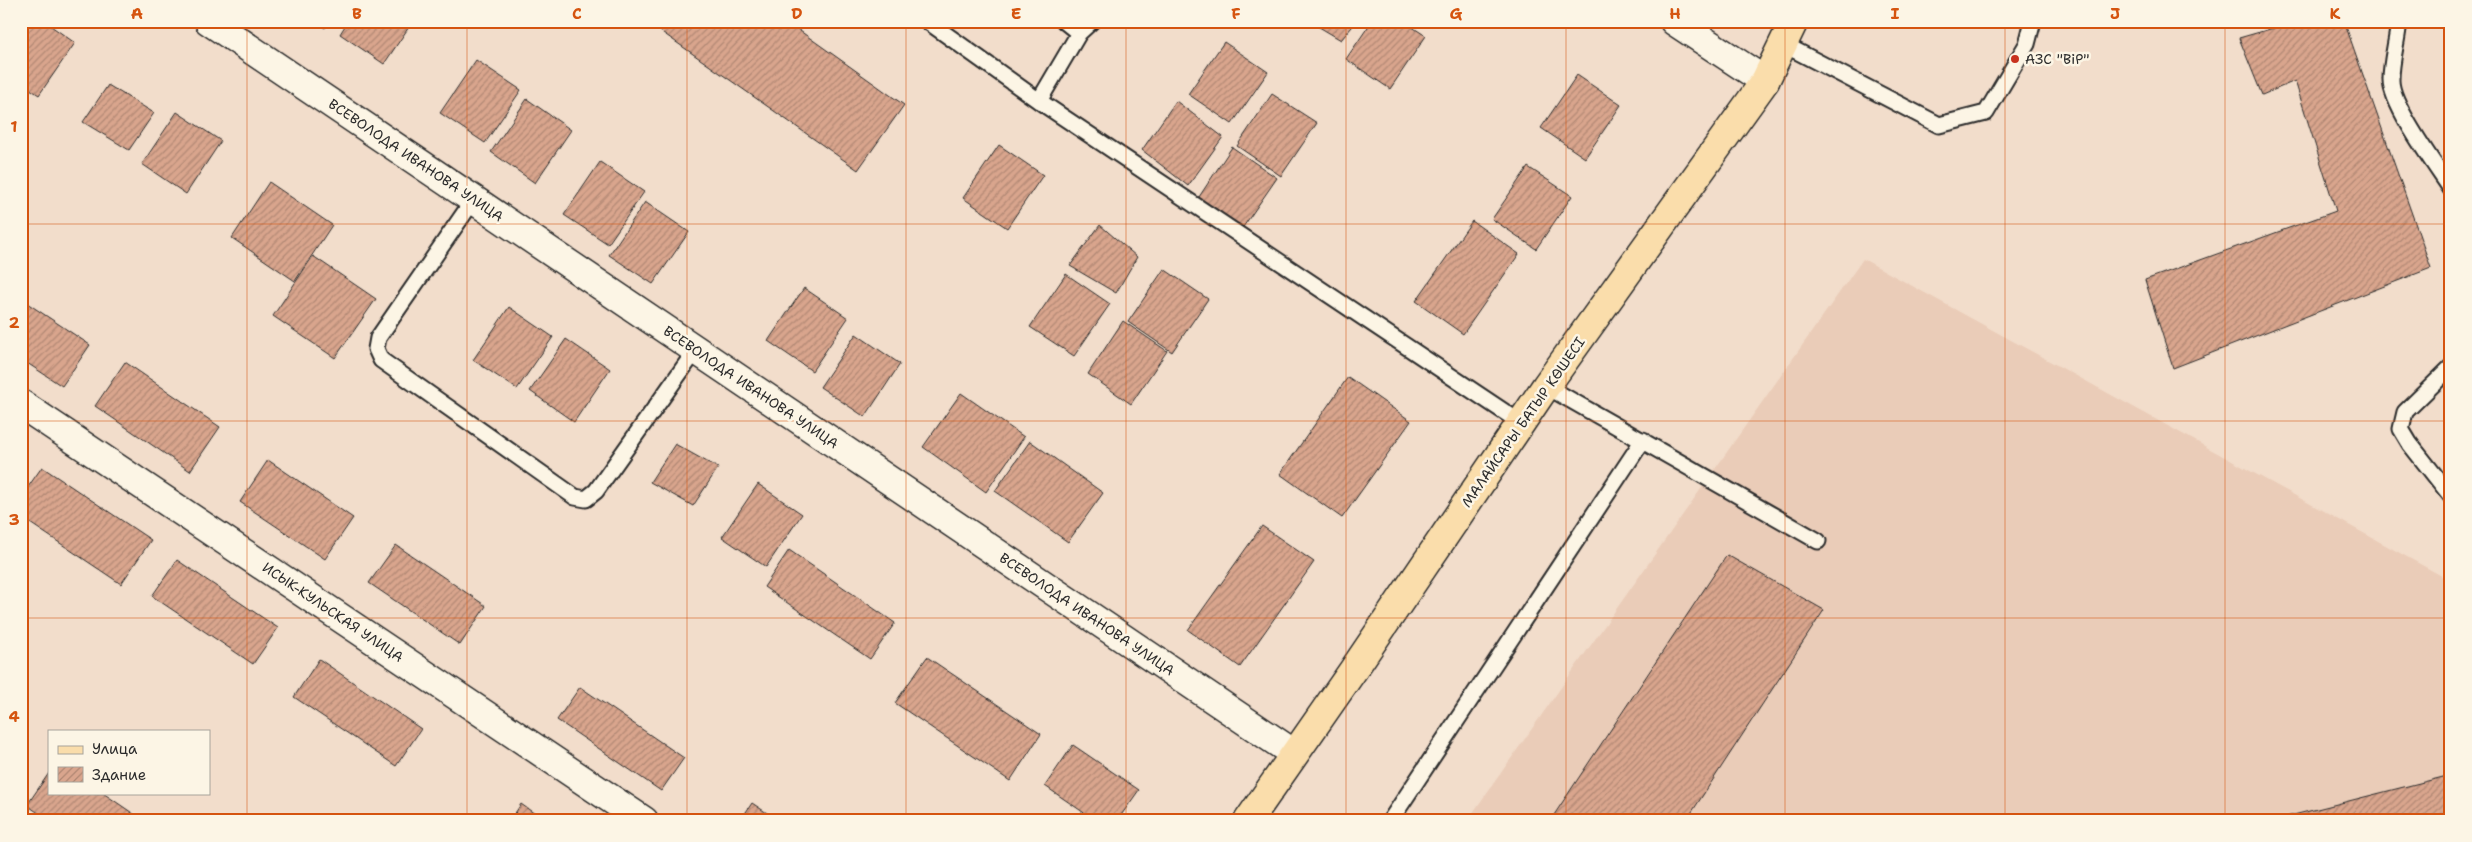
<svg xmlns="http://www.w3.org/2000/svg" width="2472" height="842" font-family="'Shantell Sans',sans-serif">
  <defs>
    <pattern id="building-hatch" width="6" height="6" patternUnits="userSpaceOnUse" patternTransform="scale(1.25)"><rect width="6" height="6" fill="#d9a58d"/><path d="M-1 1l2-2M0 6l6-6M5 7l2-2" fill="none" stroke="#b08773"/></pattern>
  </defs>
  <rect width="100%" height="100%" fill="#f2ddcb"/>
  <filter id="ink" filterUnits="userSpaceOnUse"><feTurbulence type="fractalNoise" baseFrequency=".02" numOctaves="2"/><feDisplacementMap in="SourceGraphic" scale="10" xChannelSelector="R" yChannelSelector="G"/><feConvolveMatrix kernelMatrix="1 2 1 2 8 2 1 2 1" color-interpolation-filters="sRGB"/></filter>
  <g filter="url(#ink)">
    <path fill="#eaccb8" d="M1863,259l588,322v240h-984z"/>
    <path fill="url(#building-hatch)" stroke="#2b2b2b" d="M25,21h19l31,22 -36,52 -18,-12v-56z
      M315,21h15l-5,7z
      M348,21h65l-29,43 -44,-30z
      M646,21h140l118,84 -46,65z
      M1309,21h48l-16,19z
      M1372,21h31l23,15 -36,53 -44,-30z
      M2298,21h46l87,247 -258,100 -28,-88 191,-69 -41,-130 -33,14 -23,-57z
      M1224,42l44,30 -36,52 -44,-30z
      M476,60l45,30 -36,53 -45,-30z
      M1577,75l44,30 -36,53 -44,-30z
      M108,85l46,28 -25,37 -46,-28z
      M1272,94l45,29 -36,53 -44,-30z
      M527,99l44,31 -36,53 -44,-31z
      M1176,101l47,36 -35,49 -46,-36z
      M177,112l44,29 -35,53 -44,-30z
      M999,145l44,30 -36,53 -44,-30z
      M1232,147l45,31 -36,52 -44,-30z
      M600,162l44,30 -36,52 -44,-29z
      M1528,167l44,29 -36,53 -44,-30z
      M269,182l63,43 -37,56 -63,-43z
      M645,202l44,30 -36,52 -44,-29z
      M1472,221l47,33 -56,80 -47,-33z
      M1100,225l37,32 -21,36 -46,-27z
      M313,256l63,43 -41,59 -62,-42z
      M1164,269l44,30 -36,53 -44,-30z
      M1066,274l44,30 -36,52 -44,-29z
      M804,288l44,30 -36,53 -44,-30z
      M21,299l69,46 -28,41 -41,-27z
      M509,307l44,30 -36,52 -44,-29z
      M1123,321l44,30 -36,53 -43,-30z
      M856,334l44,30 -35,53 -45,-30z
      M566,339l44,30 -36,53 -44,-31z
      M125,362l95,65 -30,44 -95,-65z
      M1348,377l63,44 -69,97 -62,-44z
      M961,393l63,44 -38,55 -63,-45z
      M1030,441l73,52 -35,49 -73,-51z
      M675,444l43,24 -25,38 -43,-24z
      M268,460l85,58 -28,41 -85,-57z
      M42,467l109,73 -30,44 -100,-67v-20z
      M758,484l44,30 -36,53 -44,-30z
      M1262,526l52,36 -74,105 -52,-37z
      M396,545l90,61 -26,39 -91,-62z
      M789,550l106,73 -25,36 -106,-72z
      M1727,555l97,55 -138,211h-136z
      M177,560l101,68 -25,36 -101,-68z
      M927,657l114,77 -31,47 -115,-78z
      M319,659l102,70 -25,37 -102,-69z
      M580,687l104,71 -23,33 -104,-71z
      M1073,745l66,45 -22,31h-21l-51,-35z
      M49,773v20h54l41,28h-94l-23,-16z
      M2451,775v46h-181z
      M752,803l27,18h-39z
      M521,804l24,17h-35z"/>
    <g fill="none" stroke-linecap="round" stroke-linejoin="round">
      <g stroke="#2b2b2b" stroke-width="19">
        <path id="lane" d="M927,21l112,80 482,322
          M1064,21l15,12
          M2397,21l1,8c-2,16 -7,34 -7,50 -1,25 45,87 60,110
          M1783,44l156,81 47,-12 41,-69 6,-23
          M1039,101l40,-68 13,-12
          M474,199l-96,139 -2,11 5,11 194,137 11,2 10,-8 100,-141
          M2451,367l-46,45 -4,17 9,15 41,52
          M1546,386l272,155
          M1390,821l253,-381"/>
      </g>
      <g stroke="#2b2b2b" stroke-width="31">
        <path id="street" d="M209,21l1084,732
          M1674,21l91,60
          M21,404l623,417"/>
      </g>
      <g stroke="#2b2b2b" stroke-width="31">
        <path id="primary" d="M1248,821l106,-152 192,-283 219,-305 29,-60"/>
      </g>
      <use href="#lane" stroke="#fcf5e5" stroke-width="15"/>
      <use href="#street" stroke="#fcf5e5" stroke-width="28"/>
      <use href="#primary" stroke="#faddab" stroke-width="28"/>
    </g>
  </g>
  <path fill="none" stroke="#d5540f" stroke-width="1" stroke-opacity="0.55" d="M247,21v800M467,21v800M687,21v800M906,21v800M1126,21v800M1346,21v800M1566,21v800M1785,21v800M2005,21v800M2225,21v800M21,224h2430M21,421h2430M21,618h2430"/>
  <circle fill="#c8321e" stroke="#fcf5e5" stroke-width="2" cx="2015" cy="59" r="5"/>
  <g text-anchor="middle" stroke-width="5" stroke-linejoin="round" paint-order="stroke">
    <g font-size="14" fill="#2b2b2b" stroke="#fcf5e5" text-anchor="start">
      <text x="2025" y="64">АЗС "BiP"</text>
    </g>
    <g font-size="14" fill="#2b2b2b" stroke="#fcf5e5">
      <text transform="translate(416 160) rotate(34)" y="5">ВСЕВОЛОДА ИВАНОВА УЛИЦА</text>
      <text transform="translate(751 387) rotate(34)" y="5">ВСЕВОЛОДА ИВАНОВА УЛИЦА</text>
      <text transform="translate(1523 422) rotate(-55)" y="5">МАЛАЙСАРЫ БАТЫР КӨШЕСІ</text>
      <text transform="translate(333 612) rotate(34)" y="5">ИСЫК-КУЛЬСКАЯ УЛИЦА</text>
      <text transform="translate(1087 614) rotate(34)" y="5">ВСЕВОЛОДА ИВАНОВА УЛИЦА</text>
    </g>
  </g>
  <rect width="2472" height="842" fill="none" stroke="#fcf5e5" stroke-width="55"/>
  <rect x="48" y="730" width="162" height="65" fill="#fcf5e5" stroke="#a8a49b"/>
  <rect x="58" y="746" width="25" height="8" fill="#faddab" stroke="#a8a49b"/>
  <text x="92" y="754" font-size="15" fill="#2b2b2b">Улица</text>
  <rect x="58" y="767" width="25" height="15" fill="url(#building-hatch)" stroke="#a8a49b"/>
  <text x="92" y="780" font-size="15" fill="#2b2b2b">Здание</text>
  <rect x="28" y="28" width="2416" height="786" fill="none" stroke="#d5540f" stroke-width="2"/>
  <g font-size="16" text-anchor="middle" font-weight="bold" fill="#d5540f">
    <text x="137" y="19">A</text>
    <text x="357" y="19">B</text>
    <text x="577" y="19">C</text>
    <text x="797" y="19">D</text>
    <text x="1016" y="19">E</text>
    <text x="1236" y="19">F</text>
    <text x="1456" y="19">G</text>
    <text x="1675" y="19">H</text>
    <text x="1895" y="19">I</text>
    <text x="2115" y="19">J</text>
    <text x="2335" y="19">K</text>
    <text x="14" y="132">1</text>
    <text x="14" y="328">2</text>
    <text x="14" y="525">3</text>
    <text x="14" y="722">4</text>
  </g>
</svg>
